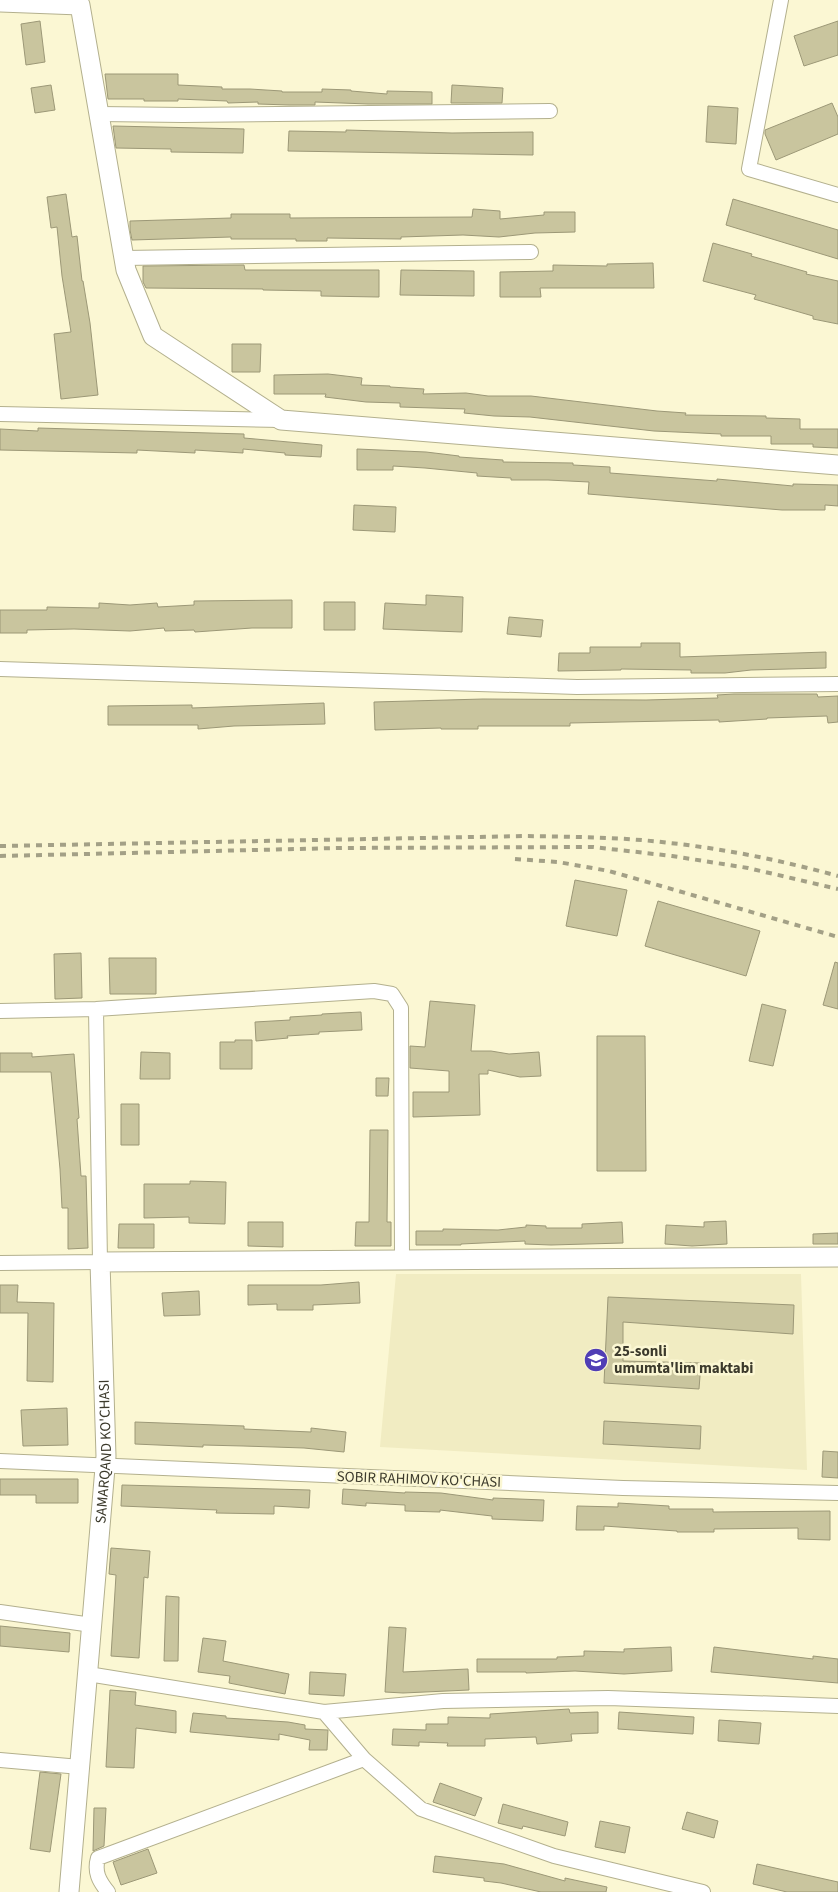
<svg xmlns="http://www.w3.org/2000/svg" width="838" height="1892" font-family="'Source Sans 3',sans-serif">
  <rect width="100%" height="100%" fill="#fbf7d3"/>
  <path fill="#f1ecc2" d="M396,1274h405l6,196 -427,-23z"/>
  <path fill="#c9c59e" stroke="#9c9877" d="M40,21l5,41 -19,3 -5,-41z
    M838,21v34l-34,11 -10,-30z
    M105,74h73v11l44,2v2h28l32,2v1h40v-3l29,1v1l36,3v-3l45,1v12h-64l-53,-2v3h-26l-31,-1v-2l-30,1 -1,-2 -49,-2v2h-34v-2h-36z
    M51,85l4,25 -20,3 -4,-25z
    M452,85l51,3 -1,15h-51z
    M832,103l6,14v17l-62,26 -11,-26v-4z
    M708,106l30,2 -2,36 -30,-2z
    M113,126l131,3 -1,24 -72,-1v-3l-55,-1z
    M346,130l106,3 81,-1v23l-245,-4 1,-20 57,1z
    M66,194l6,43 5,-1 5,45h1l7,42 8,72 -37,4 -7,-65 17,-2 -9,-56 -5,-49 -6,1 -4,-31z
    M733,199l105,31v29l-112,-34z
    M473,209l27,2v8l44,-4v-3h31v20l-40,1 -36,4 -36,-2 -62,2v2l-74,-1v3h-31v-2h-65v-2l-99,3 -2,-10v-9l101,-3v-4h59v4l182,-1z
    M713,243l39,11 -1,2 56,16 -1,2 32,7v43l-25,-5v-3l-59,-17 2,-4 -53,-14z
    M653,263l1,25h-114l1,9h-41v-25l53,-1v-6l54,1v-2z
    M244,265l1,5h134v27l-58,-1v-5l-58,-1v-1l-117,-1 -3,-6v-16z
    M401,270l73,1v25l-74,-1z
    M232,344h29l-1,28h-28z
    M328,374l34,4 -1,7 29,1v1l34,2 -1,5 43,-1 22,3h43l126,15 29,2 -1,2 81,1v2l34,1v10h38v19l-25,-1v-3h-42v-8h-50v-2l-67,-3 -124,-14 -36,-1 -30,-3 1,-4 -65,-2v-4l-34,-1 -41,-5 1,-3h-52v-19z
    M38,428l206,6v4l78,7 -1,12 -36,-2v-2l-42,-4v4l-48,-3v3l-58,-3v3l-137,-3v-21l38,2z
    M357,449l69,3 33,4v1l44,3v2l70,1v2l37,2v6l107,8v-2l76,7v-2l45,1v21l-13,-1v5h-43l-194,-16 1,-12 -41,-2h-37v-2l-34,-2v-3l-52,-5 -32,-2v4h-36z
    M354,505l42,2 -1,25 -42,-2z
    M426,595l37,2 -1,35 -79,-3 2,-26 41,2z
    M292,600v28h-40l-57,4 -1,-2 -29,1 -1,-3 -34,3 -56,-2 -47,1v3h-27v-23h47v-3l52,1v-5l31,2 27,-2 1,4 36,-2v-4z
    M324,602h31v28h-31z
    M509,617l34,3 -2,17 -34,-3z
    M641,643h39v14l146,-5v16l-75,2 -26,3h-34v-3l-70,-1v1l-63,1 1,-18h31v-6h51z
    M734,694h83l1,3 20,-1v26l-10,1 -1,-7 -60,2v1l-48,3v-2l-149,3v3h-92v3h-37v-1l-66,2 -1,-28 109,-3 163,1 72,-2 -1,-3z
    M324,703l1,21 -91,2 -36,3v-4h-90v-19l84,-1v3z
    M575,880l52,10 -10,46 -51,-10z
    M658,901l102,30 -14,45 -101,-30z
    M81,953l1,45 -27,1 -1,-45z
    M109,958h47v36h-46z
    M835,962l3,1v46l-15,-4z
    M430,1001l45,4 -4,46h20l18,3 30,-2 2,24 -21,1 -32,-7v4h-9l1,41 -67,2v-25h36v-21l-39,-3v-22l15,1z
    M762,1004l24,6 -13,56 -24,-5z
    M361,1012l1,18 -43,2v2l-32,2 1,2 -32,3 -1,-19 35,-2v-3l32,-2v-1z
    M597,1036h48l1,135h-49z
    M235,1040h17v29h-32v-27h15z
    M141,1052l29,1v26h-30z
    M0,1053h32v4l42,-3 5,64 -2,1 4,57h5l2,72 -20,1v-41h-6l-2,-39 -9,-97h-51z
    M376,1078h13l-1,18h-12z
    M121,1104h18v41h-18z
    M370,1130h18l-1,92h4v24h-36l1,-24h13z
    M190,1181l36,1 -1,42 -36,-1v-6l-45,1v-34h46z
    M726,1221l1,23 -35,2 -27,-2 1,-19 38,2v-5z
    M248,1222h35v25l-35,-1z
    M622,1222l1,21 -72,2 -26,-1v-3l-64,3v1h-45v-14h27v-2l55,1 28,-3v-2l20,1v2h36v-4z
    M119,1224h35v24h-36z
    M838,1233v11h-25v-10z
    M359,1282l1,21 -47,2v5h-36v-6l-29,1v-20h73z
    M0,1285h18l-1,17 37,1 -1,79 -26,-1 1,-68h-28z
    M199,1291l1,24 -36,1 -2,-23z
    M608,1297l186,8 -1,29 -170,-12v39l78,2 -2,26 -95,-6z
    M67,1408l1,37 -45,1 -2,-36z
    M604,1421l97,5 -1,23 -97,-5z
    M135,1422l109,4v3l67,3v-4l35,4 -2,20 -40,-4 -61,-2 -40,-1v2l-68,-3z
    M823,1451l15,1v26l-16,-1z
    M0,1479h78v24h-42v-8h-36z
    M122,1485l188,5 -1,18 -35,-2v8l-58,-1 1,-3 -96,-4z
    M343,1489l62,4v-1l36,1 52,7v-2l51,2 -1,21 -51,-2v-3l-52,-6v2l-35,-1v-6l-39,-2v3l-24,-2z
    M618,1503l51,3v3h44v3l117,-1v29l-32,-1v-11l-84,1v3h-37v-1l-73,-5v4h-28l1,-24 41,1z
    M111,1548l39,3 -2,27 -4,-1 -5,81 -28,-2 5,-81 -7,-1z
    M166,1596l13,1 -1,64h-14z
    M0,1626l70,7 -1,19 -69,-6z
    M389,1627l17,1 -3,44 65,-3 1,21 -66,3 -18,-1z
    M203,1638l23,3 -3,20 66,13 -4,20 -56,-11 1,-7 -32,-4z
    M671,1647l1,24 -48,3 -49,-3 -49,2v-1h-49v-13h80v-2l27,-1v-5l40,1v-3z
    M714,1647l99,12v-3l25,3v24l-127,-11z
    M310,1672l36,2 -2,22 -35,-2z
    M110,1690l26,2 -1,13 41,6v22l-40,-5 -2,40 -28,-1z
    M569,1709l1,4 28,-1v21l-27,1 1,7 -35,3 -1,-7 -51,2v7h-38l1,-3 -29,-1v4l-27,-1 1,-16 33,1v-6h22v-7l42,1v-4z
    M619,1712l75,5 -1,17 -75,-5z
    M193,1713l33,3v2l62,4 17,3v4l23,1 -1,20h-18l1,-10 -31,-6v6l-89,-8z
    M719,1720l42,3 -2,21 -41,-3z
    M40,1772l21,2 -11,78 -20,-3z
    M440,1783l42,15 -7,18 -42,-14z
    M503,1804l65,18 -3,14 -42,-10 -1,3 -24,-6z
    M94,1808h12l-2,38 -11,5z
    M687,1812l31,9 -4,17 -32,-9z
    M600,1821l30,6 -5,26 -30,-6z
    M148,1849l9,24 -36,12 -8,-23z
    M435,1856l69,8 61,17v-3l42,9 -1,5h-65l-40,-9 -17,-2v-3l-51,-6z
    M757,1864l81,18v10h-51l-34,-8z"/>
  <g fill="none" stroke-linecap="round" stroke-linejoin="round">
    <g stroke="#b3b08e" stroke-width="16">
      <path id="street" d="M781,0l-32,169 89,26
        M99,114l84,1 367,-4
        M124,258l407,-6
        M0,414l281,6
        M0,669l577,18 261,-3
        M0,1011l96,-2 278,-18 18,3 9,14 1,250
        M0,1263l100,-1 -4,-253
        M0,1461l623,27 215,5
        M0,1612l92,13
        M88,1674l236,38 119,-11 165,-3 230,8
        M324,1712l40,47 57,50 133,47 149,36
        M0,1760l80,7
        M108,1892c-9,-11 -14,-20 -10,-34l266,-99"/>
    </g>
    <g stroke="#b3b08e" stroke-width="21">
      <g id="secondary">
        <path d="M0,2l80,3 46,265 27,66 128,84 557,45"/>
        <path id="s1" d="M69,1892l37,-436 -6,-194 738,-5"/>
      </g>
    </g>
    <use href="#street" stroke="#fff" stroke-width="14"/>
    <use href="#secondary" stroke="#fff" stroke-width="19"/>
    <path stroke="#a3a086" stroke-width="4" stroke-dasharray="6 6" stroke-linecap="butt" d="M0,846l526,-10c48,1 96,1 144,7 56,6 114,18 168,33
      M0,856l339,-8 254,-1 79,9 76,12 90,21
      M515,859l43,3 51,9 229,66"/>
  </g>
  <defs>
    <g id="school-disc" transform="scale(1.25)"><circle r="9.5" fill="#503eb5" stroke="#fbf7d3"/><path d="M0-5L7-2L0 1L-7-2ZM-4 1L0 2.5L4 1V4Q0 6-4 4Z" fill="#fff"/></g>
  </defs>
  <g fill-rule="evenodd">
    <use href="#school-disc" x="596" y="1360"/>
  </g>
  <g text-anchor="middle" stroke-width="5" stroke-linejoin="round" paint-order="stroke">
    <g font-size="15" font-weight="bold" fill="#3c3a2c" stroke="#fbf7d3" text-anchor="start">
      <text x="614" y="1356">25-sonli<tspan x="614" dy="17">umumta'lim maktabi</tspan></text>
    </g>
    <g font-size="15" fill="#3c3a2c" stroke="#fbf7d3">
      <text dy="5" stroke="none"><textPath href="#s1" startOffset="442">SAMARQAND KO'CHASI</textPath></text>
      <text transform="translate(419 1479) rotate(2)" y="5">SOBIR RAHIMOV KO'CHASI</text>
    </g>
  </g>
</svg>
